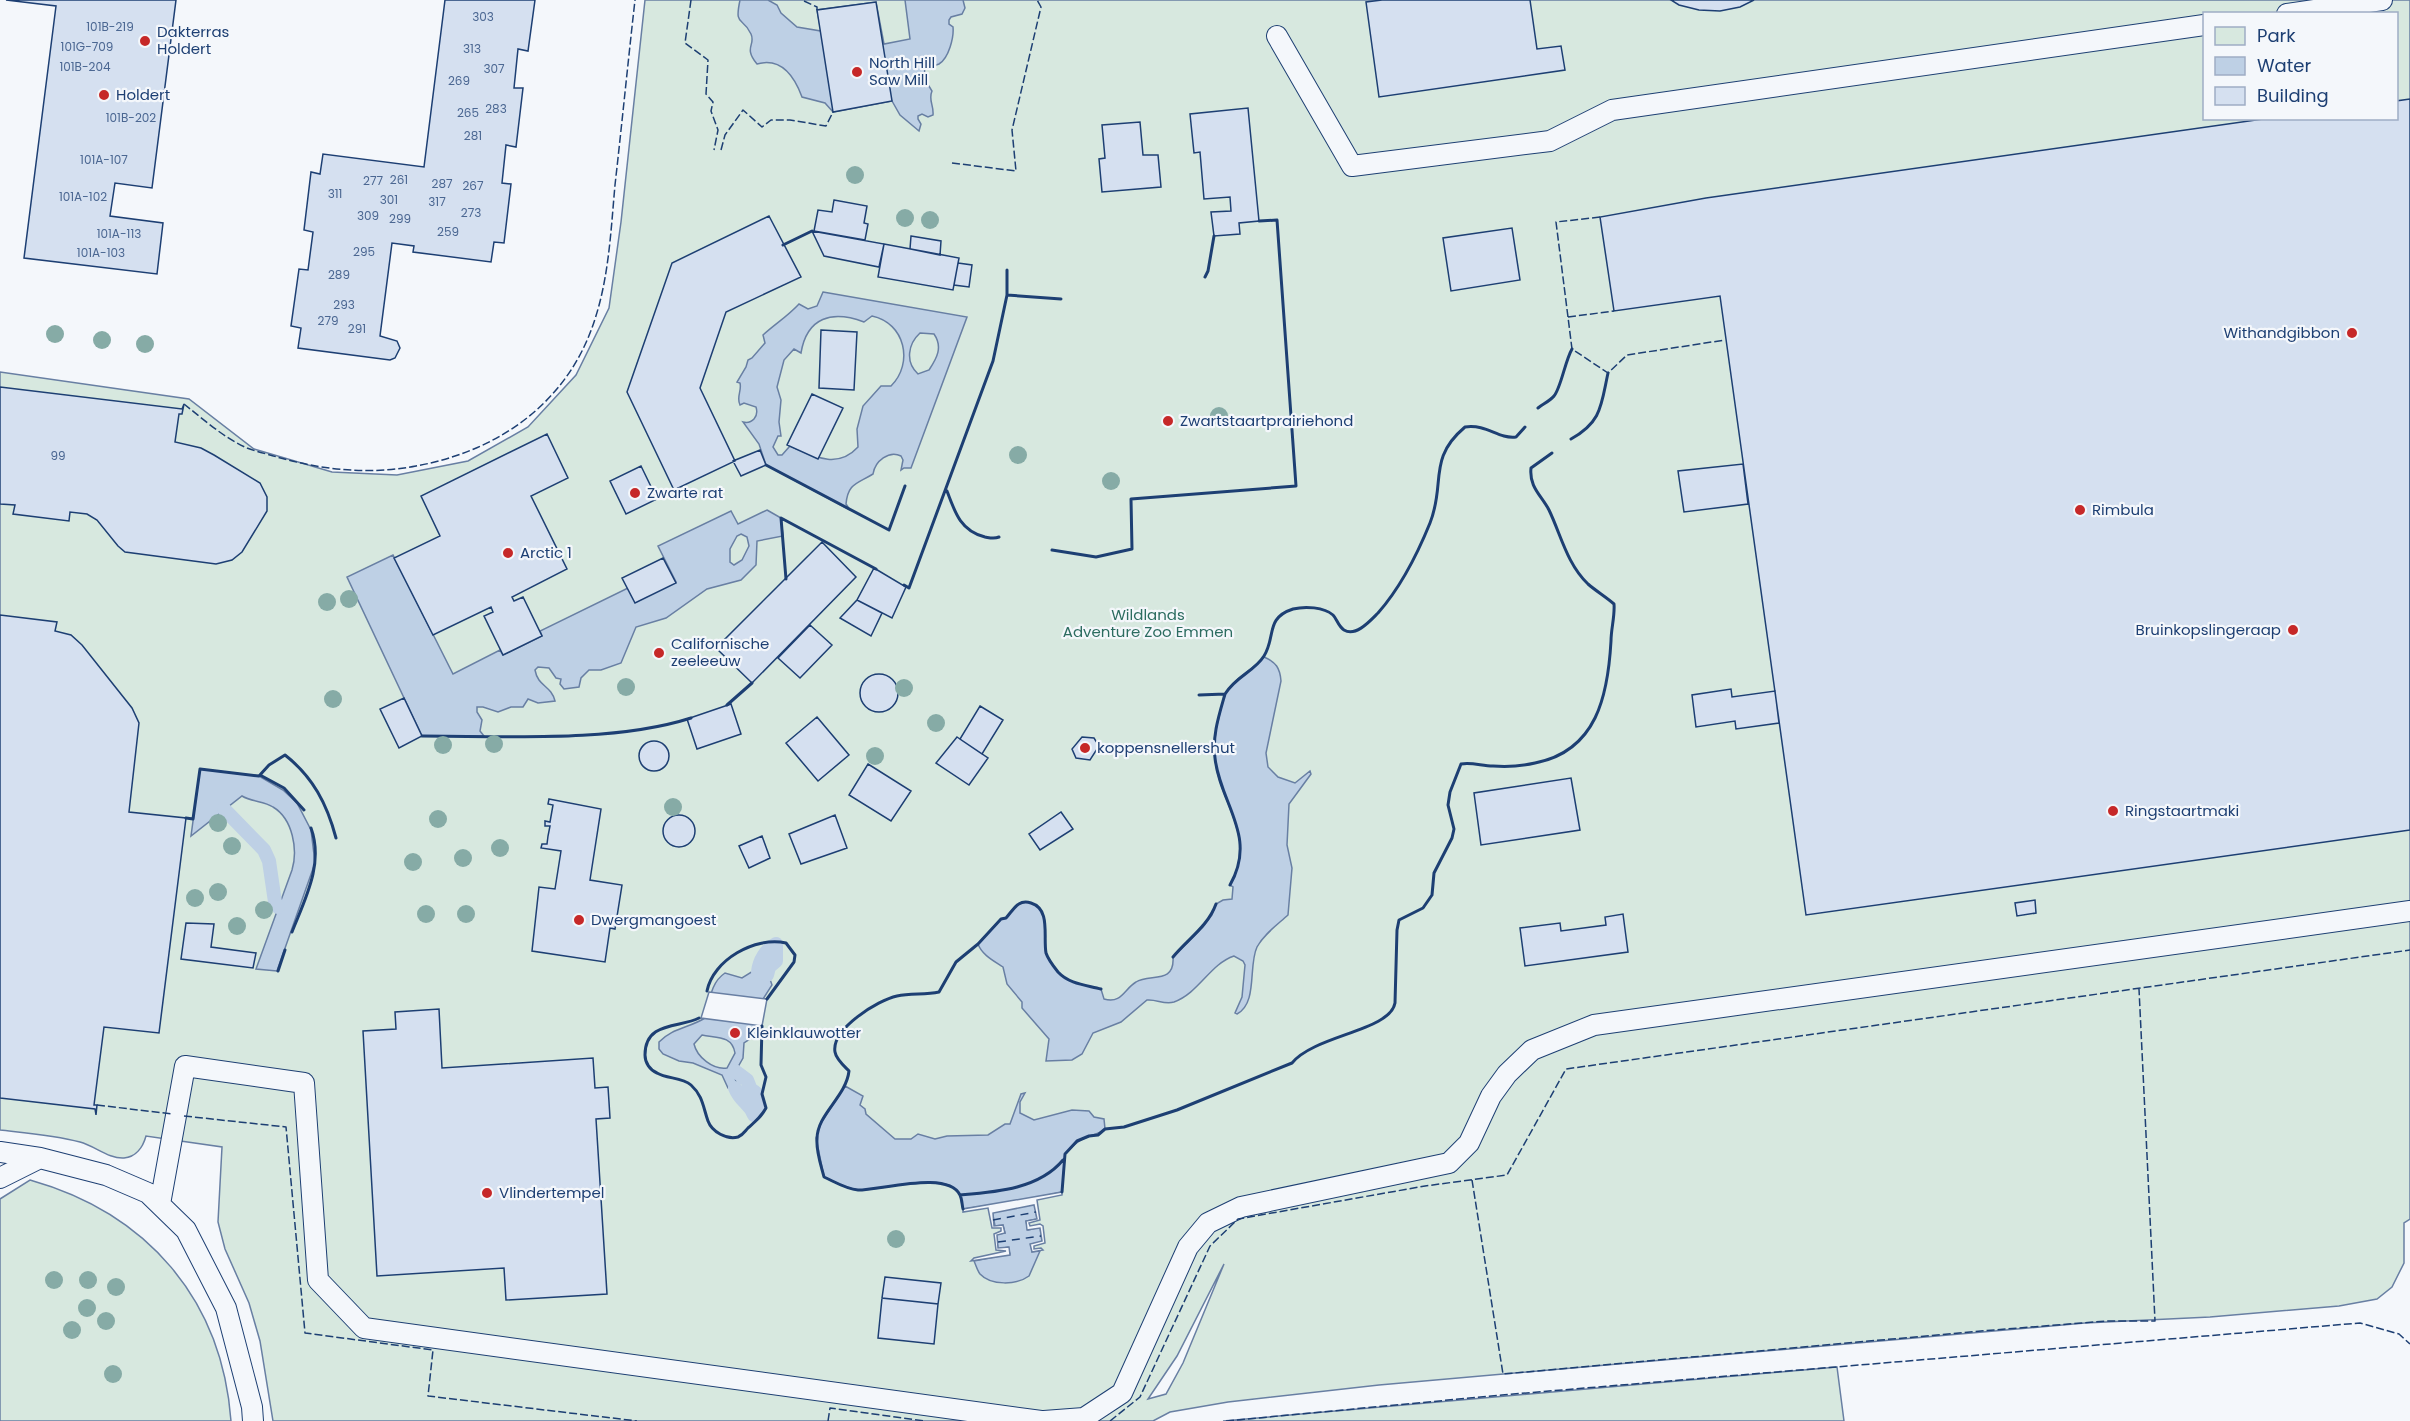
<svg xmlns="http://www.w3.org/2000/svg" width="2410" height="1421" font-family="Poppins,sans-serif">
  <rect width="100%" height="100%" fill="#f4f7fb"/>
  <path fill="#d7e8df" stroke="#687fa3" stroke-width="1.5" fill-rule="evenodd" d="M645,0h1765v1219l-6,4v40l-12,24 -15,12 -38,7 -129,11 -125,6 -706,62 -151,17 -58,10 -17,9h-880l-13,-80 -11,-38 -24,-54 -7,-27 4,-75 -76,-11c-3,11 -10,21 -22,22 -15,1 -29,-12 -44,-16 -26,-7 -53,-9 -80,-12v-758l189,27 65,50 78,23 65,3 71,-14 60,-34 48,-52 33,-67 12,-86zM2204,14h192v104h-192zM1224,1264l-41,99 -17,31 -18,5 29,-43z
    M30,1180c117,33 192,119 201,241h-231v-222z
    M1837,1367l7,54h-621z"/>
  <path fill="#bed0e5" stroke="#687fa3" stroke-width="1.5" fill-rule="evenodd" d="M740,0h28l9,5 4,8 16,14 24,4 -4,-21 59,-8 8,42 26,-5 -5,-39h58l2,8 -3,6 -11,3 -2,3v4l4,3c1,10 -4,31 -14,37 -4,2 -9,2 -14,4l-1,10 8,13c-4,9 2,14 1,24l-5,2 -6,-3 -4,2v3l3,5 -2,7 -19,-16 -8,-14 -59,11 -8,-9 -23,-6c-7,-19 -20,-40 -45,-33 -14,-17 -1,-19 -6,-30 -8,-18 -17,-6 -11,-34z
    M823,292l144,25 -56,151h-7l-3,2 2,-10 -2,-4c-12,-6 -26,5 -28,18 -16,10 -25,9 -27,30l4,6 -84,-45 -7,-21 -16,-22c9,2 16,-5 13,-15l-12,-4 -4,2c-4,-8 2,-14 0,-22l-3,-1 9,-15 2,-7 4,-2 13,-15 -2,-8c12,-11 25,-19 36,-31l9,5 9,-3zM872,316c33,7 42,47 19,70h-10l-18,20 -6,23 1,18c-21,23 -45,9 -68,-1l-8,9h-4l-5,-8 5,-11h3l-2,-14 2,-22 -4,-13 7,-27 10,-11 7,4c6,-36 31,-43 63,-31zM920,333l14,1c9,13 3,24 -5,36l-11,4c-13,-12 -10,-30 2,-41z
    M767,510l14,8 2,18 -26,5 -1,24 -15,15 -34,9 -41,29 -30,9 -15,36 -20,7h-12l-8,8 -2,9 -15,2 -4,-5 1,-5 -5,-1 -7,-10 -11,-1 -3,3c3,17 16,15 20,31l-17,2 -10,-4 -5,8h-12l-13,5 -15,-5h-6v5l5,8 -2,11 4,5h-62l-75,-159 46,-22 60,119 47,-24 3,5 39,-19 -2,-5 88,-43 48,-6 -18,-36 73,-35 7,13zM741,534l6,3 2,9 -7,14 -8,5 -4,-3v-13l7,-13z
    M1264,657c12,5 16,11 17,24l-15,72 2,14 10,10 17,6 15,-12 1,3 -22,30 -2,41 5,23 -4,47c-11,10 -24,19 -31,32 -9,19 1,56 -20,67l-2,-1 7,-16 3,-32 -2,-4 -9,-5c-24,8 -35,37 -60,46 -10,3 -17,-3 -27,-2l-26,22 -28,11 -11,21 -10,6 -26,1 3,-22 -27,-31v-6l-15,-18 -4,-17c-9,-6 -21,-12 -25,-23l23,-25 5,-1c8,-9 12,-19 25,-15 20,6 12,34 15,50 2,6 8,14 12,19 11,12 28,13 43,17l3,10c18,5 20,-10 32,-17 13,-9 39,3 37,-25l30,-30 9,-12 4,-11 7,-4 9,-1 1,-12 -3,-2c25,-45 -3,-72 -13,-114 -4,-18 -3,-36 2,-54 2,-9 4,-19 8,-26 9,-15 26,-21 37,-34z
    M200,769l59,7 24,14 14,13 14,27 4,33 -38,108 -21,-2 36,-99c6,-20 1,-51 -19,-63 -9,-6 -21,-5 -31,-11l-51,40z
    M753,971c11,2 16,3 19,14l-9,14 -7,36 -12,8 -1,15 -9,16 3,11 -2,3h-7l-6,-13 -29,-12 -14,-2 -16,-7 -4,-5v-7c13,-14 30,-14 46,-24 5,-17 5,-35 20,-45l17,5zM702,1035c14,3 30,0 33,18l-8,15c-14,2 -30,-11 -33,-24z
    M845,1086l18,10 -3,9 5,4 1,5 29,25h16l7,-5 17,5 12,-3 41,-1 17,-11h5l11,-30 4,-1 -5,9v11l14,7 38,-10 17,1 5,6 10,2 1,10c-8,6 -16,6 -24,11 -6,3 -11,9 -16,14l-3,38 -28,6 3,21 -11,2 2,9 12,-3 2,15 -11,2 1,8 8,-1 -11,25c-12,9 -38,10 -49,-2 -3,-4 -4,-9 -6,-13l36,-7 -2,-7 -10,2 -2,-15 9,-1 -2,-8 -8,1 -4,-21 -28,4c-1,-4 -2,-10 -3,-14 -13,-26 -78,-4 -102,-5 -12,-1 -23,-8 -34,-13l-8,-39 5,-15z"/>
  <path fill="#f4f7fb" stroke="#687fa3" stroke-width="1.5" d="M709,992l58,7 -5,27 -61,-8z
    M1062,1192v3l-25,5 3,20 -11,3 1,3 10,-2 3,2 2,17 -11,3v3l7,-1 2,2 -11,2 -2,-8 12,-3 -2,-13 -13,2 -1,-9 11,-2 -3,-14 -41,8 1,13 9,-1 2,8 -8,2 1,13 11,-1 1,8 -39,6 3,-3 32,-7 -10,-1 -2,-16 7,-3v-3h-9l-4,-20 -25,4v-3z"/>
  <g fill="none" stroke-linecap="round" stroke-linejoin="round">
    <path stroke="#bed0e5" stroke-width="14" d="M224,809l40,41 5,11 6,41 3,5
      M758,972c1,-11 8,-23 18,-28v17l-7,6 -2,8
      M735,1088c6,15 14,14 19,27l4,-6 -3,-17 -4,-2 -4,-10 -12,-9"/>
    <path stroke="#1d3f73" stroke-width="1.5" stroke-dasharray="8 6" stroke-linecap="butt" d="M993,1220l43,-8
      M998,1242l43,-6"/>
  </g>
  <path fill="#d5e0f0" stroke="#1d3f73" stroke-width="1.5" d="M6,0h170l-24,188 -37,-5 -5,33 53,7 -6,51 -133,-16 32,-252z
    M445,0h90l-7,51 -10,-2 -4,39h9l-7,59 -10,-2 -4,38 9,1 -7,59 -10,-1 -3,20 -78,-10 1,-6 -22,-3 -12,93 17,5 3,7 -5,10 -5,2 -92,-12 3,-20 -10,-2 8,-57 9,1 5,-38 -9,-2 7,-58 9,2 3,-20 101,13z
    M1382,0h148l7,49 24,-3 4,24 -186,27 -13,-95z
    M1671,0h83l-14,7 -20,4 -21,-1 -20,-5z
    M876,2l16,99 -59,11 -16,-102z
    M2410,99v731l-604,85 -86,-619 -106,15 -14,-94 106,-19 564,-80h126v-17z
    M1248,108l11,113 -20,2 1,11 -26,2 -3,-24 20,-1 -1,-14 -26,2 -4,-47 -6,1 -4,-39z
    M1140,122l3,33h15l3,32 -59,5 -3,-33 6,-1 -3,-33z
    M834,200l33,6 -3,17 4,1 -3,16 -51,-9 4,-21 14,2z
    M769,216l32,61 -75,35 -26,76 35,73 -61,29 -47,-98 45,-129z
    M1512,228l8,52 -69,11 -8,-53z
    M812,231l72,13 -5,23 -55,-11z
    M911,236l30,5 -1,14 -30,-6z
    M884,244l75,14 -6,32 -75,-13z
    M958,263l14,2 -3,22 -15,-2z
    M821,330l36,2 -3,58 -35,-2z
    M0,387l182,22 2,-5 -2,10h-3l-4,28 26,6 13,7 46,28 7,14v14l-25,41 -10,8 -16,4 -91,-12 -7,-6 -21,-26 -10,-6 -17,-2 -1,9 -56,-7 2,-9 -15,-1z
    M812,394l31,14 -25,51 -31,-14z
    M547,434l21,44 -37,18 36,73 -55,28 2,4 9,-4 19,39 -39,19 -19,-39 9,-4 -2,-5 -58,28 -39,-77 46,-22 -19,-40z
    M760,450l6,15 -25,11 -8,-15z
    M1743,464l5,40 -64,8 -6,-41z
    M641,466l16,33 -31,15 -16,-33z
    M822,542l34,35 -104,106 -36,-35z
    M663,558l13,25 -41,20 -13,-25z
    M874,568l32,19 -14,31 -35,-18z
    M857,600l25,13 -11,23 -31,-18z
    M0,615l57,7 -2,9 16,4 11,10 50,63 7,15 -10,89 57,6 -27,215 -55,-6 -10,78h3l-1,10 -1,-6 -95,-11z
    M810,625l22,20 -32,33 -22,-20z
    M860 693a19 19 0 1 1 38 0a19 19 0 1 1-38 0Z
    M1731,689l1,8 43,-6 4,32 -43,6 -1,-8 -39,6 -4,-32z
    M404,698l18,38 -23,12 -19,-39z
    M731,704l10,30 -44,15 -10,-30z
    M980,706l23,14 -21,34 -22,-15z
    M817,717l32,38 -31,26 -32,-38z
    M957,737l31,21 -19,27 -33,-22z
    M1082,737l12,1 5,8 -9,14 -14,-2 -4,-9z
    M639 756a15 15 0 1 1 30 0a15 15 0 1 1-30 0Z
    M868,764l43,27 -20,30 -42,-26z
    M1571,778l9,52 -99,15 -7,-52z
    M549,799l52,10 -11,71 32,5 -7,44 -5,-1 -5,34 -73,-11 7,-64 16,2 6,-38 -20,-3 1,-4h5l1,-8 2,-10h-5v-5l5,1 3,-17 -5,-1z
    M1061,812l12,17 -33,21 -11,-16z
    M663 831a16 16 0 1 1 32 0a16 16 0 1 1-32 0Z
    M835,815l12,33 -46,16 -12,-30z
    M762,836l8,22 -21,10 -10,-22z
    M2035,900l1,13 -19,3 -2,-13z
    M1623,914l5,38 -103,14 -5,-38 40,-5 1,8 45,-6 -1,-8z
    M186,923l28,1 -3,23 45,6 -3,15 -72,-9z
    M439,1009l3,59 151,-10 2,30 13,-1 1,15 1,16 -14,1 11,175 -101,6 -2,-32 -127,8 -14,-245 33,-2 -1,-17z
    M885,1277l56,6 -3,21 -56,-6z
    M882,1298l56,6 -4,40 -56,-6z"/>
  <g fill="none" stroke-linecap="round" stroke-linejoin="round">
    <g stroke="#1d3f73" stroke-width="22">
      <path id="service" d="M2287,14l95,-14
        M1277,36l75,130 198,-25 62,-31 592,-85
        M0,1152l40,6 66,17 42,18 38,37 40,78 26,99 1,14
        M0,1178l40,-20
        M160,1204l25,-138 119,17 14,197 46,48 677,93
        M1044,1421l40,-3 38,-25 66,-146 20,-24 33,-16 208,-44 20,-20 22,-47 16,-22 25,-24 62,-25 816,-114"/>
    </g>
    <use href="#service" stroke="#f4f7fb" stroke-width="20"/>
    <path stroke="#1d3f73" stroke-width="1.5" stroke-dasharray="8 3" stroke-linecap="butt" d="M691,0l-6,43 23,17 -2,34 7,8 -2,9 7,19 -4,20
      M804,1l13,6v3
      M721,150l4,-15 18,-25 19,17 9,-7h19l36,6 7,-14
      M952,163l64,8 -4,-41 29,-123 -4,-7
      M1600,217l-44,5 16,127 36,24 19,-18 98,-15
      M1568,317l46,-6
      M184,404c19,15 40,34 63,44 10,4 21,6 30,9 46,13 91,18 139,9 83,-15 153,-64 179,-147 14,-43 16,-90 20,-134 7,-62 13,-123 20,-185
      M97,1105l75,9
      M184,1116l102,11 19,206 128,17 -5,46 209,25
      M1472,1180l31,194 478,-43 125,-10h49l-16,-332
      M828,1421l2,-13 95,13
      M1110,1421l30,-24 70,-151 28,-27 187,-33 82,-11 59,-106 844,-119
      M1226,1421l276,-26 858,-72 39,11 11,10"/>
    <path stroke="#1d3f73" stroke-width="3" d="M783,245l29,-14
      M1205,277l3,-6 6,-35
      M1007,295l54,4
      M1538,408c5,-4 12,-7 16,-12 7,-8 11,-35 18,-47
      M1571,439c31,-17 30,-34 37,-66
      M766,465l123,65 16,-44
      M947,491c8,22 14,40 38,46 6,1 9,2 14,0
      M1052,550l44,7 36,-8 -1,-50 165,-13 -19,-266 -18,1
      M786,579l-5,-61 95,51
      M904,585l5,3 84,-227 14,-66v-25
      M1225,694c-6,21 -13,42 -10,64 5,46 43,78 15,127
      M1199,695l26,-1c11,-18 29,-22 39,-38 12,-19 1,-38 29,-47 12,-3 31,-2 40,6 4,4 5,11 11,15 12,7 26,-9 34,-17 23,-26 39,-58 52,-90 16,-40 -3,-64 35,-96 23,-3 32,12 51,10l9,-10
      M727,705l25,-22
      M422,736c82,0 191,7 269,-18
      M260,775l24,13 20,22
      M186,818l7,1 7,-50 59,7 10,-11 16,-10c28,22 42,49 51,83
      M292,932c13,-33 32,-68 19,-104
      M1173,957c15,-18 35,-31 43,-53
      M278,971l7,-21
      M707,991c6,-31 48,-55 79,-48l9,12 -1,7 -27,37
      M699,1018c-19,10 -54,3 -54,37 0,8 5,15 12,18 10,6 25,4 34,12 12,11 12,22 17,36 4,11 19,19 30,16 5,-2 7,-6 10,-9 8,-7 13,-11 18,-20l-4,-14 4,-17 -5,-12 1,-39
      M1062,1192l3,-38 12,-13 12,-5 9,-1 7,-6 19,-2 53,-17 115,-47c23,-28 98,-32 103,-60l2,-73 2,-10 24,-12 9,-13 2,-22 18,-35 2,-9 -6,-24 2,-13 11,-28c11,-2 21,2 32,2 13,1 29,0 42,-3 62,-12 73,-68 76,-122 0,-12 4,-25 3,-37 -8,-7 -18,-13 -26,-20 -21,-20 -27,-49 -39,-74 -8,-15 -20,-23 -18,-42l21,-15
      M960,1195c36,-3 79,-6 103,-35
      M963,1209c-1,-4 -1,-10 -3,-14 -12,-25 -78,-5 -102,-5 -12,-1 -23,-8 -34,-13 -3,-12 -8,-25 -7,-38 0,-25 29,-42 32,-68 -5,-5 -13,-12 -14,-19 -4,-23 43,-52 62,-56 14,-3 28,-1 42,-4l17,-30 22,-18 23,-25 5,-1c8,-9 12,-19 25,-15 20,6 12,34 15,50 2,6 8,14 12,19 11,12 28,13 43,17"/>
  </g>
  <g fill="#86aba6">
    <circle cx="855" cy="175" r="9"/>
    <circle cx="905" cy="218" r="9"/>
    <circle cx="930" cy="220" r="9"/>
    <circle cx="55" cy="334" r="9"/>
    <circle cx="102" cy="340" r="9"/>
    <circle cx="145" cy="344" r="9"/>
    <circle cx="1219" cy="416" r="9"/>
    <circle cx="1018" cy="455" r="9"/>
    <circle cx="1111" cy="481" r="9"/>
    <circle cx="349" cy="599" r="9"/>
    <circle cx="327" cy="602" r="9"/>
    <circle cx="626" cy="687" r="9"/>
    <circle cx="904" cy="688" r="9"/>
    <circle cx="333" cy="699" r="9"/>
    <circle cx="936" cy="723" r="9"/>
    <circle cx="494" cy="744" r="9"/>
    <circle cx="443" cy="745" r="9"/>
    <circle cx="875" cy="756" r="9"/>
    <circle cx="673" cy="807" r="9"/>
    <circle cx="438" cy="819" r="9"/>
    <circle cx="218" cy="823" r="9"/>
    <circle cx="232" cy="846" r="9"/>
    <circle cx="500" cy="848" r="9"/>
    <circle cx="463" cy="858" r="9"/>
    <circle cx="413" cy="862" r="9"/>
    <circle cx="218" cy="892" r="9"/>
    <circle cx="195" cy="898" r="9"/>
    <circle cx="264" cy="910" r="9"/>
    <circle cx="426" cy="914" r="9"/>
    <circle cx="466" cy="914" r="9"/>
    <circle cx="237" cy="926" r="9"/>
    <circle cx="896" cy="1239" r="9"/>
    <circle cx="54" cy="1280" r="9"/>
    <circle cx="88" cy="1280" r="9"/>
    <circle cx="116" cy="1287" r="9"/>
    <circle cx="87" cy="1308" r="9"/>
    <circle cx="106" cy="1321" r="9"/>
    <circle cx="72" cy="1330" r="9"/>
    <circle cx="113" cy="1374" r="9"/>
  </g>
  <g fill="#c62828" stroke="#f4f7fb" stroke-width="2">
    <circle cx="145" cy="41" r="6"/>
    <circle cx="857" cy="72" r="6"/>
    <circle cx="104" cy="95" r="6"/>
    <circle cx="2352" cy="333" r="6"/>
    <circle cx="1168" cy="421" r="6"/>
    <circle cx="635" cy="493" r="6"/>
    <circle cx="2080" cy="510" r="6"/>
    <circle cx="508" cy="553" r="6"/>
    <circle cx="2293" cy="630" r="6"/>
    <circle cx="659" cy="653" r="6"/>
    <circle cx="1085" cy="748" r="6"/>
    <circle cx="2113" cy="811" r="6"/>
    <circle cx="579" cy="920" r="6"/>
    <circle cx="735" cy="1033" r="6"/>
    <circle cx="487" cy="1193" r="6"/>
  </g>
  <g text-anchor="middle" stroke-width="4.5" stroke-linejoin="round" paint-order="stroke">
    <g font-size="12" fill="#4b6792">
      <text x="483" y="21">303</text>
      <text x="110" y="31">101B-219</text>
      <text x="87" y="51">101G-709</text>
      <text x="472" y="53">313</text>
      <text x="85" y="71">101B-204</text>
      <text x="494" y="73">307</text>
      <text x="459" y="85">269</text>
      <text x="496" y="113">283</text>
      <text x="468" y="117">265</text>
      <text x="131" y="122">101B-202</text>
      <text x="473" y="140">281</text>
      <text x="104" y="164">101A-107</text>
      <text x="399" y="184">261</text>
      <text x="373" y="185">277</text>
      <text x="442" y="188">287</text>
      <text x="473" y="190">267</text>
      <text x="335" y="198">311</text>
      <text x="83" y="201">101A-102</text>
      <text x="389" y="204">301</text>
      <text x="437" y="206">317</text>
      <text x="471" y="217">273</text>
      <text x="368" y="220">309</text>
      <text x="400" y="223">299</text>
      <text x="448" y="236">259</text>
      <text x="119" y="238">101A-113</text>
      <text x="364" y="256">295</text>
      <text x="101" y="257">101A-103</text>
      <text x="339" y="279">289</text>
      <text x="344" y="309">293</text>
      <text x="328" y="325">279</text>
      <text x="357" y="333">291</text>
      <text x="58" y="460">99</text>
    </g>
    <g font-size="15" fill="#1d3f73" stroke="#f4f7fb" text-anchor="start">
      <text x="157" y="37">Dakterras<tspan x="157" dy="17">Holdert</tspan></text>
      <text x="869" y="68">North Hill<tspan x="869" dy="17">Saw Mill</tspan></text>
      <text x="116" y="100">Holdert</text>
      <text x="2340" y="338" text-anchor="end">Withandgibbon</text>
      <text x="1180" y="426">Zwartstaartprairiehond</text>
      <text x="647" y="498">Zwarte rat</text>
      <text x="2092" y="515">Rimbula</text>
      <text x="520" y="558">Arctic 1</text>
      <text x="2281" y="635" text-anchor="end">Bruinkopslingeraap</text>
      <text x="671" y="649">Californische<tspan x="671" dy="17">zeeleeuw</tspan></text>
      <text x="1097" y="753">koppensnellershut</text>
      <text x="2125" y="816">Ringstaartmaki</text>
      <text x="591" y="925">Dwergmangoest</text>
      <text x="747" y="1038">Kleinklauwotter</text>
      <text x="499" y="1198">Vlindertempel</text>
    </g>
    <g font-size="15" fill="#2c6c60" stroke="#f4f7fb">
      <text x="1148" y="620">Wildlands<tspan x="1148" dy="17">Adventure Zoo Emmen</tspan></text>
    </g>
  </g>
  <rect x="2203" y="12" width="195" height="108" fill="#f4f7fb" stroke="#9eadc5" stroke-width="1.5"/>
  <rect x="2215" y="27" width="30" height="18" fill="#d7e8df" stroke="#9eadc5" stroke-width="1.5"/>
  <text x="2257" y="42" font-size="18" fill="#1d3f73">Park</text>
  <rect x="2215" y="57" width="30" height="18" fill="#bed0e5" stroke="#9eadc5" stroke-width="1.5"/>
  <text x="2257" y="72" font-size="18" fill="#1d3f73">Water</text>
  <rect x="2215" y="87" width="30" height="18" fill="#d5e0f0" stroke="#9eadc5" stroke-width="1.5"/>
  <text x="2257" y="102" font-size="18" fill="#1d3f73">Building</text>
</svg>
